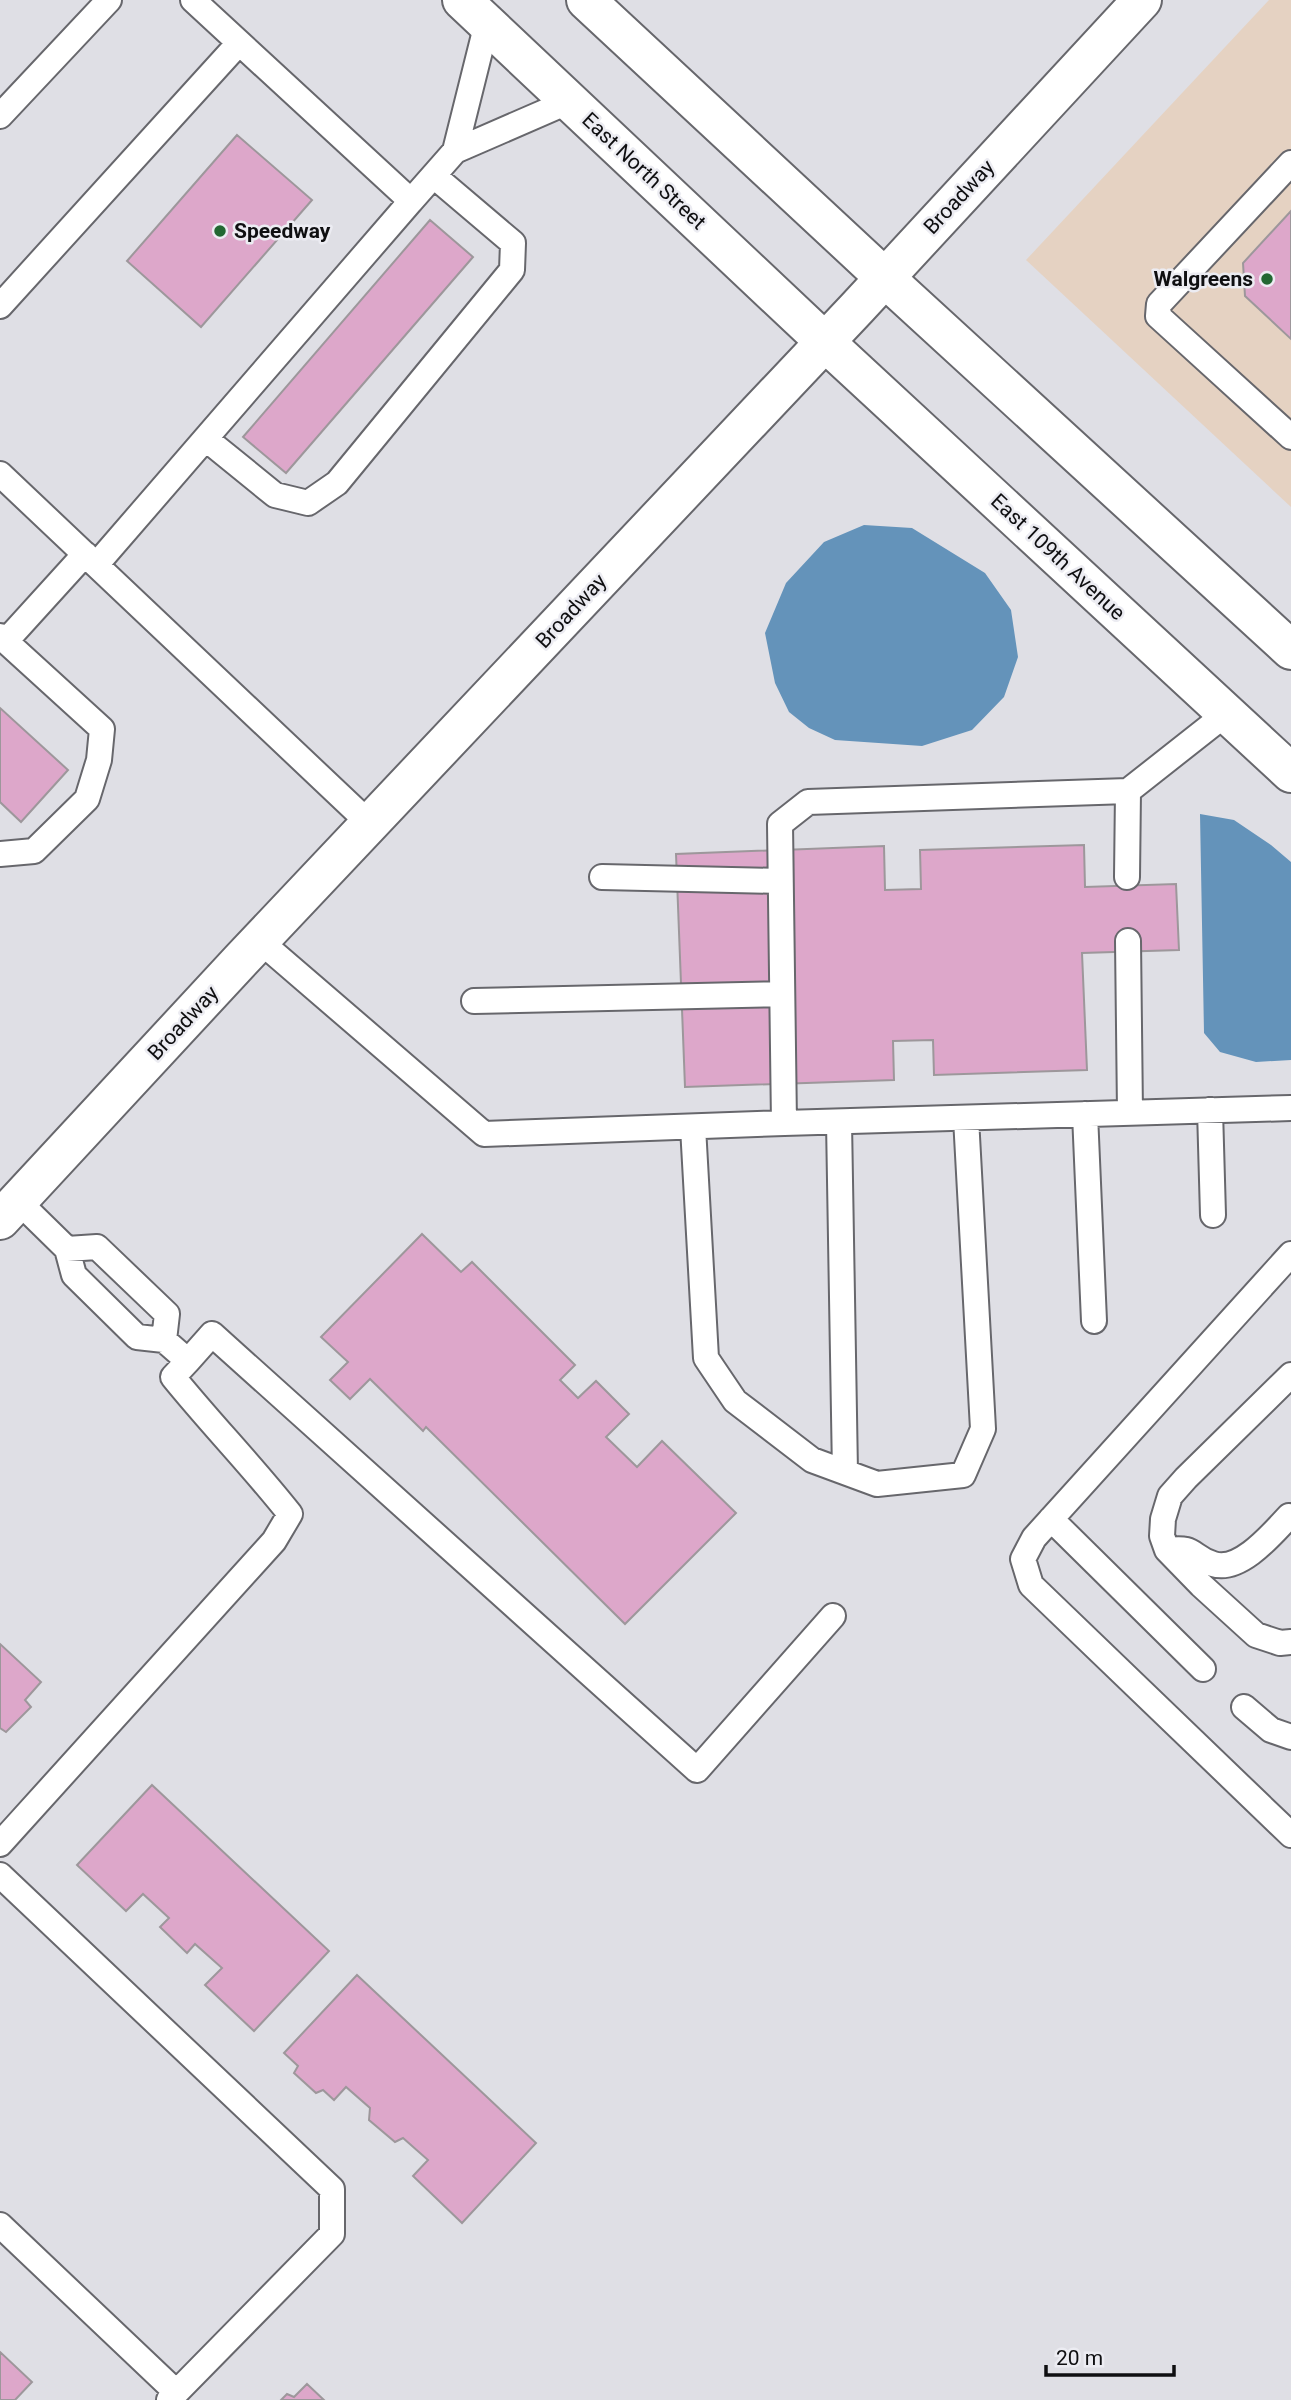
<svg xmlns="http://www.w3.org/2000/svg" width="1291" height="2400" font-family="Roboto,sans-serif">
  <rect width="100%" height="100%" fill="#dfdfe5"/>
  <path fill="#e5d2c2" d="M1269,0h22v507l-265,-247z"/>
  <path fill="#6493ba" d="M864,525l48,3 73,45 26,37 7,47 -14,40 -32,33 -50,16 -87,-6 -26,-12 -20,-16 -14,-29 -10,-50 21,-50 38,-41z
    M1200,814l34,6 37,25 20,17v198l-35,2 -36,-10 -16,-19z"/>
  <path fill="#dda7ca" stroke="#9d979b" stroke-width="2" d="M237,135l75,65 -111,127 -74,-66z
    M1291,211v128l-46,-43 -2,-33z
    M430,220l43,37 -187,216 -43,-36z
    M0,708l68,62 -47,52 -21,-20z
    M1084,845l1,42 91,-3 3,66 -97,3 5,117 -153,5 -1,-35 -40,1 1,39 -209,7 -9,-233 208,-8 1,44 36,-1 -1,-39z
    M422,1234l39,38 11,-10 103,103 -15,15 18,18 18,-17 33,33 -23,23 31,30 25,-26 74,72 -111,111 -199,-197 -3,4 -53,-52 -20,20 -20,-19 18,-18 -27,-25z
    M0,1644l41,38 -16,18 6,7 -25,25 -6,-4z
    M152,1785l177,166 -75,80 -49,-46 17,-17 -27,-24 -8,9 -27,-26 9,-9 -26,-24 -17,17 -49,-46z
    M357,1975l179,168 -74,80 -49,-47 15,-16 -25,-22 -8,4 -26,-22 1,-12 -24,-21 -12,13 -11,-10 -7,3 -22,-20 4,-7 -14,-13z
    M0,2352l32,30 -17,18h-15z
    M307,2384l17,16h-43l6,-6 7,3z"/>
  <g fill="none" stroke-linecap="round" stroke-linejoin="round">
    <g stroke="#67676c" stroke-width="28">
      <path id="service" d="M193,0l218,201 44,-50 115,-50
        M0,116l109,-116
        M455,151l32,-128
        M1291,163l-132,141 -1,12 133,121
        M0,306l239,-263
        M206,439l69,56 33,8 29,-20 175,-213 1,-27 -79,-67
        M0,474l370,350
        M96,565l315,-364
        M0,636l102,93 -3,31 -12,39 -53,52 -34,3
        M6,641l79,-87
        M602,877l178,4
        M1127,877l1,-86
        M260,941l224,193 300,-11 507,-15
        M1128,941l2,171
        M474,1001l308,-7
        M1210,1110l3,105
        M1085,1114l9,207
        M839,1122l6,350
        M784,1123l-4,-299 28,-22 320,-11 99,-78
        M693,1127l13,231 29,43 77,59 65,24 86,-9 20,-46 -17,-311
        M18,1201l49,48 7,26 63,62 27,3 24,21 24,-27 485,436 136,-154
        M67,1249l30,-2 70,67 -3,26
        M1291,1254l-257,284 -11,21 8,26 260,250
        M1291,1375l-105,103 -16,18 -7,23 -1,17 5,14 34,35 55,50 24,8 11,-1
        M1051,1519l152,150
        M1167,1550c30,-4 22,6 46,14 27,9 60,-31 76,-48
        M1244,1707l27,23 20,7
        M0,1844l274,-303 16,-27c-37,-47 -79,-90 -117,-137l15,-16
        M0,1875l332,314v45l-163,166
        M0,2225l176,167"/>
    </g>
    <g stroke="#67676c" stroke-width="42">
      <path id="tertiary" d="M462,0l363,342
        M586,0l299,278"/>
    </g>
    <g stroke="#67676c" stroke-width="42">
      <path id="secondary" d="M885,278l406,372
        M825,342l466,431"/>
    </g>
    <g stroke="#67676c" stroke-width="42">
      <path id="primary" d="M0,1220l241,-260 616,-652 285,-308"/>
    </g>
    <use href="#service" stroke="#fff" stroke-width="24"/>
    <use href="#tertiary" stroke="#fff" stroke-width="38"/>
    <use href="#secondary" stroke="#fff" stroke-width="38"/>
    <use href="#primary" stroke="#fff" stroke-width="38"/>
  </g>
  <g fill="#226732" stroke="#ececf2" stroke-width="2.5">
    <circle cx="220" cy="231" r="7"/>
    <circle cx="1267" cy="279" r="7"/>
  </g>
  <g text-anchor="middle" stroke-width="5" stroke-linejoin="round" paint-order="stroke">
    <g font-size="21" fill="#0f0f11" stroke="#ececf2">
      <text transform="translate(644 171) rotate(43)" y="7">East North Street</text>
      <text transform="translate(959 197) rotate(-47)" y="7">Broadway</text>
      <text transform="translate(1058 557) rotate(43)" y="7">East 109th Avenue</text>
      <text transform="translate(571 611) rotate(-47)" y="7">Broadway</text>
      <text transform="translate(183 1023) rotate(-47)" y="7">Broadway</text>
    </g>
    <g font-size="21" font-weight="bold" fill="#0f0f11" stroke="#ececf2" text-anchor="start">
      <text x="234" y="238">Speedway</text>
      <text x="1253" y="286" text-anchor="end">Walgreens</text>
    </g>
  </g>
  <path d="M1046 2365v10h128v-10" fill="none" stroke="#0f0f11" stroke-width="3.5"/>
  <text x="1056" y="2365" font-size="21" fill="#0f0f11" stroke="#ececf2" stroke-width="5" paint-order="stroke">20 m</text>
</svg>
